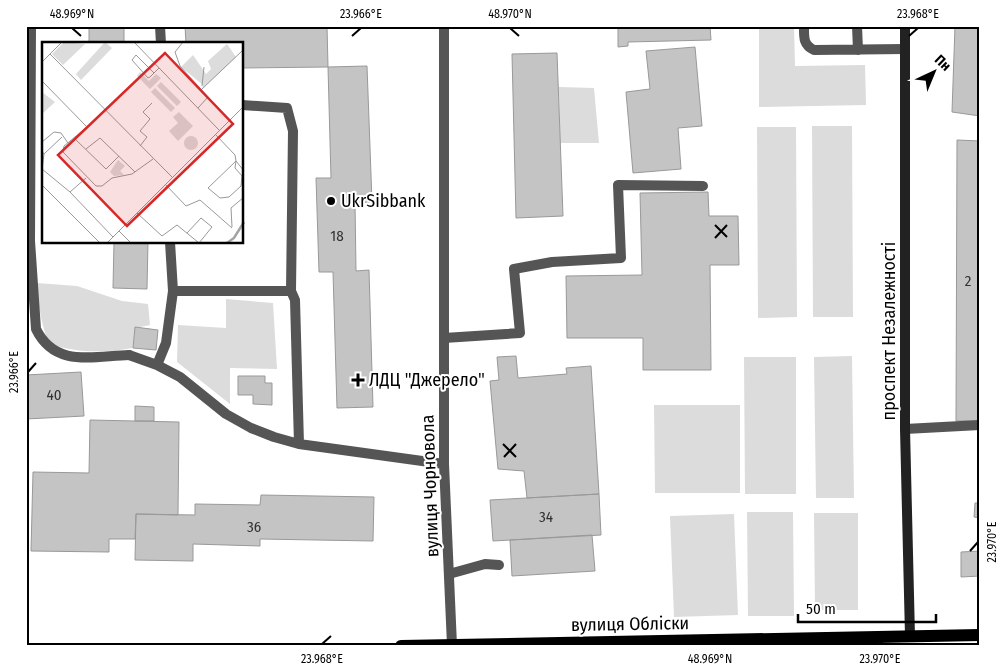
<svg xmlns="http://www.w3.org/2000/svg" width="1006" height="672" font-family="'Fira Sans Condensed',sans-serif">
  <rect width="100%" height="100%" fill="#fff"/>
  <path fill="#dcdcdc" d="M759,26h35l1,40 70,-1 1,40 -107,2z
    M559,87l35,1 5,55h-39z
    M812,126h40l1,191h-40z
    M757,127h39l1,190 -39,1z
    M37,283l40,3 45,15 26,3 2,21 -15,3 -2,20c-29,5 -56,5 -84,-4 -8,-21 -11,-39 -12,-61z
    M226,299l47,4 4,66 -47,-1v36l-53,-42 1,-37 48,3z
    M852,356l2,142h-38l-2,-141z
    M744,357h52v137h-51z
    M654,405h86v88h-85z
    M747,512h46l1,104h-46z
    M814,513h44v97h-43z
    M734,514l4,101 -64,2 -4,-101z"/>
  <path fill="#c4c4c4" stroke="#999" d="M89,26h35v18h-35z
    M185,26h142l1,41 -86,1v-24h-56z
    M618,26h92l1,14 -83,2v4l-10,1z
    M955,26h25v90l-28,-4z
    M695,47l7,79 -24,2 3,41 -48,4 -7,-81 24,-3 -4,-38z
    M557,53l6,163 -47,2 -4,-164z
    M367,66l5,136 -17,1 1,68 13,-1 4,137 -36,1 -4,-136h-14l-3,-94h15l-3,-111z
    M957,140l23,1v280h-24z
    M708,192l1,24h29l1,49h-29l1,105h-68v-32h-76l-1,-62 76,-1 -2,-82z
    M114,242h34l-1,47 -34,-1z
    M135,327l23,3 -2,20 -23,-2z
    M516,356l2,22 49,-4 -1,-6 25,-2 8,128 -72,4 -3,-27 -26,-2 -8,-88 9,-1 -2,-23z
    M81,372l3,44 -58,3v-44z
    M238,376h27v7h7v22l-19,-1v-9h-15z
    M135,406l19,1v14h-19z
    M90,420l89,2 -1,93 -42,-1 -1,25h-26v13l-78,-1 2,-79 56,1z
    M599,494l2,41 -108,6 -3,-41z
    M261,495l113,2 -1,44 -113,-2v7l-67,-2v17l-58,-1 1,-46 59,1v-11l65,1z
    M975,503h5v15l-6,-1z
    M592,535l3,36 -83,5 -2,-36z
    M980,551v25l-19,1v-25z"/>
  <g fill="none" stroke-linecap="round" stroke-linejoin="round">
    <path stroke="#555" stroke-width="10" d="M804,26c0,11 -1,19 10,24l91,-1
      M857,26l1,24
      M26,239l4,2 6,88c19,39 57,27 93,26
      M444,338l76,-5 -6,-64 38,-7 69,-4 -3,-73 85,1
      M905,429l75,-4
      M449,574l36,-10 14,1"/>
    <path stroke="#555" stroke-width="10" d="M160,26l1,18
      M444,26v438l8,181
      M242,105l45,3 6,23 -2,160 4,9 4,144
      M30,241l1,-215
      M170,242l3,49h118
      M129,355l28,10 23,12 46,37 25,14 23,9 25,7 145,20
      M157,365l9,-22 7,-52"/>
    <path stroke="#222" stroke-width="10" d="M905,26v403l5,207"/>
    <path stroke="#000" stroke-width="12" d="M401,646l579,-11"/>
  </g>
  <path fill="none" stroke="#000" stroke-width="2" d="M72,28l9,8M510,28l9,8M352,36l9,-8M909,36l9,-8M715,225l12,12M715,238l12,-13M28,372l8,-9M503,444l13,13M504,457l12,-13M970,551l8,-9M701,636l9,8M322,644l9,-8M880,644l8,-8"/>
  <g fill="#000" stroke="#fff" stroke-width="2">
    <circle cx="331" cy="201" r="5"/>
    <path d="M355.5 372.5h5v5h5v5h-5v5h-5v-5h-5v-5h5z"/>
  </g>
  <g text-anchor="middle" stroke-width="4" stroke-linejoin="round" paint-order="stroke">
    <g font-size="15" fill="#313131">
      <text x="337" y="241">18</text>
      <text x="968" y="286">2</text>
      <text x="54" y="400">40</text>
      <text x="546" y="522">34</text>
      <text x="254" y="532">36</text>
    </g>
    <g font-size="18" fill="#000" stroke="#fff" text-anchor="start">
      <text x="341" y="207">UkrSibbank</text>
      <text x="369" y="386">ЛДЦ "Джерело"</text>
    </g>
    <g font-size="18" fill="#000" stroke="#fff">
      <text transform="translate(889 331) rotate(-90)" y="6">проспект Незалежності</text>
      <text transform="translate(430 486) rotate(-92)" y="6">вулиця Чорновола</text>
      <text transform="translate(630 624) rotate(-1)" y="6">вулиця Обліски</text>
    </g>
  </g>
  <g transform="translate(42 42)">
    <rect width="201" height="201" fill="#fff"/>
    <path d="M22,0l21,2 -22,21 -11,-11zM63,0l7,6 -31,32 -5,-6zM185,2l9,13 -34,32 1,-4 -22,-18 12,-12 13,19 5,-5 -3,-8zM98,30l9,9 7,-7 5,4 -11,11 -13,-13zM119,40l20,20 -4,4 -20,-20zM113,46l20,20 -4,4 -20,-20zM0,50l13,10 -13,12zM137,70l14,14 -15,15 -9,-10 9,-8 -5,-6zM142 101a7 7 0 1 1 14 0a7 7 0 1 1-14 0ZM76,118l7,6 -5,5 4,4 -10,1 -4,-4z" fill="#dcdcdc"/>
    <path fill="none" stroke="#a3a3a3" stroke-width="2.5" d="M185,201l7,-5 10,-16"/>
    <path fill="none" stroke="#999" stroke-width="1" d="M92,0l85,88M141,0l-8,10 5,14 28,31 -10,11M8,12l122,123M0,20l20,-20M112,31l-18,-18 -4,5 16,18 2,-1 9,-9M0,39l45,46 31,-29M160,44l2,-19M160,47l40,-38M45,85l-23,19 -1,6 33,34h6l10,-8 20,-4 21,-15M173,92l20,21 1,6 8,10M32,96l32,31 13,-13M0,100l12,-10 7,1 7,10M98,104l7,-9 -7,-6 10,-12 -7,-7 9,-9M44,107l14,-11 35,34M0,109l2,3 18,-17M194,119l-1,7 7,8 -1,10 -12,11 -9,1 -12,-10zM0,127l28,23 43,45M0,127l2,-15M123,142l21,22 14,-6 32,28M0,143l58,58M28,150l16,-14M95,171l25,23 15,-11 22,18M190,185l-1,-19 13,-11M77,189l12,12M145,191l14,-15 11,9 -13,16M65,201l137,-137"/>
    <path fill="#d62828" fill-opacity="0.15" stroke="#d62828" stroke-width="2.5" d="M123,11l68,71 -106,102 -69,-71z"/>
    <rect width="201" height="201" fill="none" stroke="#000" stroke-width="2.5"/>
  </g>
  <rect width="1006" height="672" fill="none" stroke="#ffffff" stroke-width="55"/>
  <g transform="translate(934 72) rotate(44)" stroke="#ffffff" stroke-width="4" paint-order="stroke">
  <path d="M0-4L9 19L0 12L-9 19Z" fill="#000000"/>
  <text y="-8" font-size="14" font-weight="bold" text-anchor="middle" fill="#000000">Пн</text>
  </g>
  <path d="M798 614v8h138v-8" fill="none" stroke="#000000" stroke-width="2.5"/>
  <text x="806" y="614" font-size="15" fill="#000000" stroke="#ffffff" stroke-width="4" paint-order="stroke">50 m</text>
  <rect x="28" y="28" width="950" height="616" fill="none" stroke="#000" stroke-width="2"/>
  <g font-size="12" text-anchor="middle" fill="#000">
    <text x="72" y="18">48.969°N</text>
    <text x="361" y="18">23.966°E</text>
    <text x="510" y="18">48.970°N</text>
    <text x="918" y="18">23.968°E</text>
    <text transform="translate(14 372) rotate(-90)" y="4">23.966°E</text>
    <text transform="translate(992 542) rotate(-90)" y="4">23.970°E</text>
    <text x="322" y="663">23.968°E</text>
    <text x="710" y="663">48.969°N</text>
    <text x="880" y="663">23.970°E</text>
  </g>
</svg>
